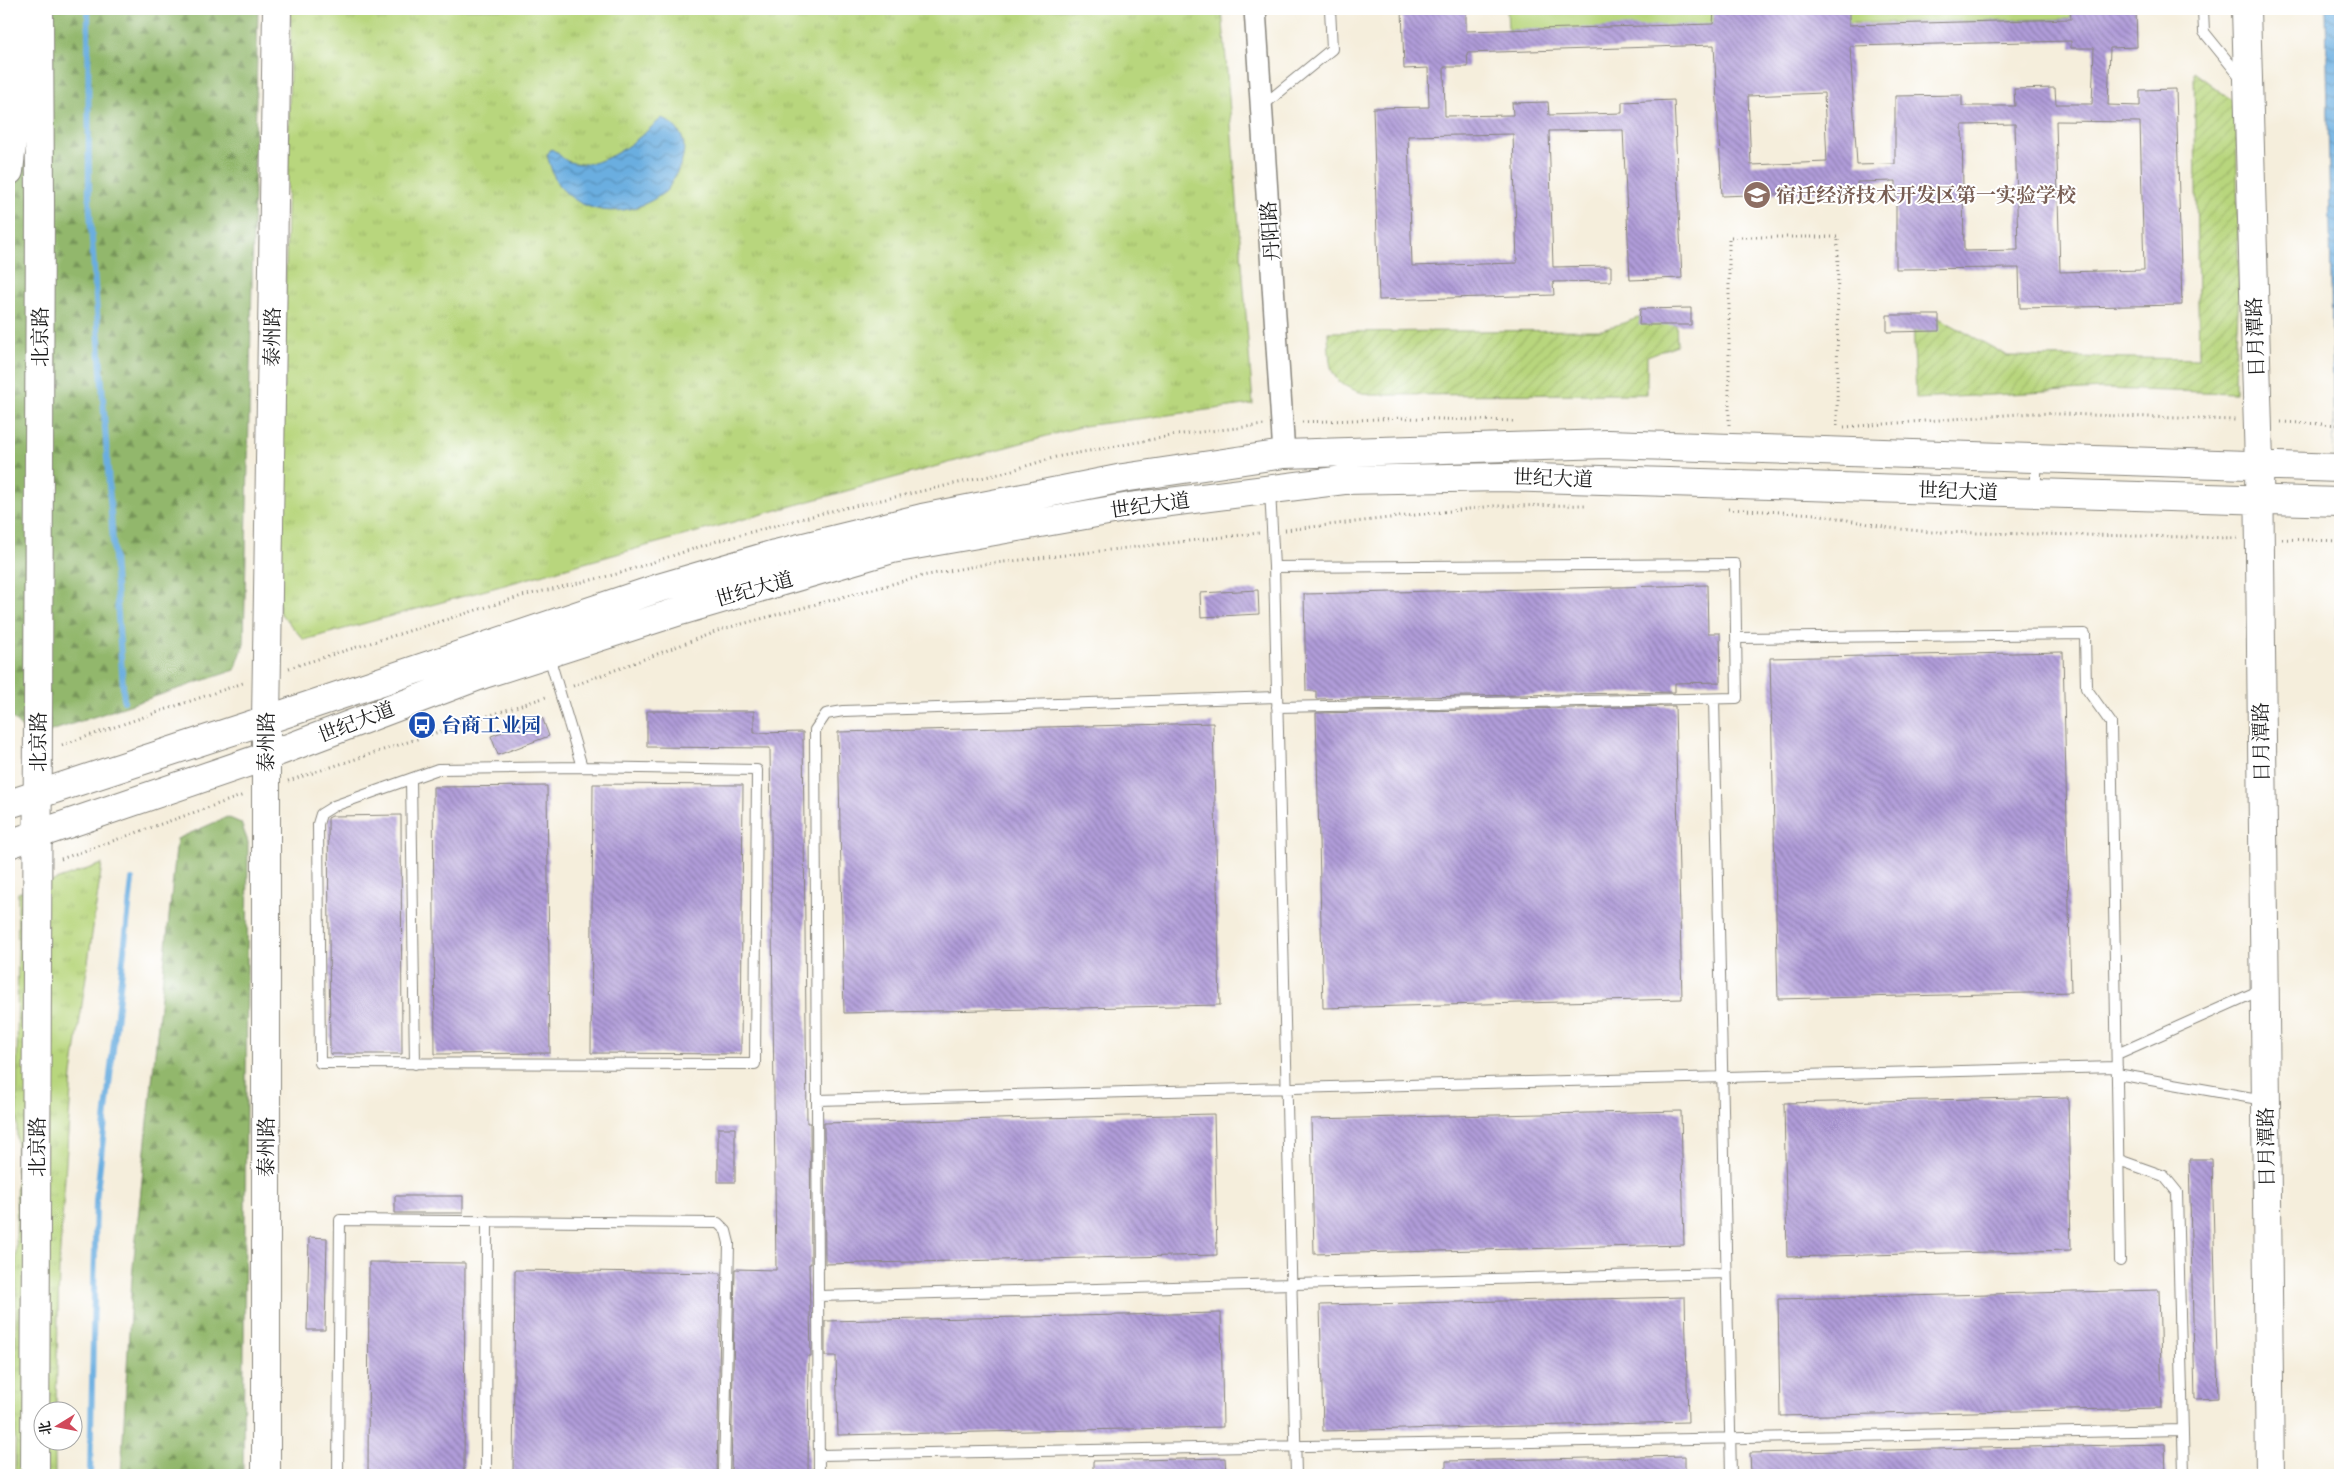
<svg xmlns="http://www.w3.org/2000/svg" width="2349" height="1484" font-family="'EB Garamond','Noto Serif SC',serif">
  <defs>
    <pattern id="grass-tufts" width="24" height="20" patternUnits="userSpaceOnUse" patternTransform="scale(1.25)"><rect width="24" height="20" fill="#b8d67d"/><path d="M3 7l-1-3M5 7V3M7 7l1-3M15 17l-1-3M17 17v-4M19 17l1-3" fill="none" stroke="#9eb76b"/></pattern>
    <pattern id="forest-firs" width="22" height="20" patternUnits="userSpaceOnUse" patternTransform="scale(1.25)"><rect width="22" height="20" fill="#92b76c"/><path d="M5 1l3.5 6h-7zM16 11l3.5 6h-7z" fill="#769458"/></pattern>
    <pattern id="garden-furrows" width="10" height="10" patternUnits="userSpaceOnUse" patternTransform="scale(1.25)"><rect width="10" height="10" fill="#b8d67d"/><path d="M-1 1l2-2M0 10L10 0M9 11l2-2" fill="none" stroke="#9eb76b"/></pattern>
    <pattern id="water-waves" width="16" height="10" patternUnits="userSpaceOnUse" patternTransform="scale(1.25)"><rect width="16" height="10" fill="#6aaee0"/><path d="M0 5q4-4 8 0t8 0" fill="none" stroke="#568db5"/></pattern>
    <pattern id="building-back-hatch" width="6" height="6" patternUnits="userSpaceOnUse" patternTransform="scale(1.25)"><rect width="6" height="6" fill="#b09cd9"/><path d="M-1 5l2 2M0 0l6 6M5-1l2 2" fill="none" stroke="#8e7eaf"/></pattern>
  </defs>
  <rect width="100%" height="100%" fill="#fff"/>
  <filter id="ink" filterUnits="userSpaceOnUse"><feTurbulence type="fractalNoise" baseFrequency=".02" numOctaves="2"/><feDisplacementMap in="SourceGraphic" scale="10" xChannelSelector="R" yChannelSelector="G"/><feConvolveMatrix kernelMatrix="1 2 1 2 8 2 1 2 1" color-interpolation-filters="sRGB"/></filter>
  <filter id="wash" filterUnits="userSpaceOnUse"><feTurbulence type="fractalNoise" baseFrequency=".0096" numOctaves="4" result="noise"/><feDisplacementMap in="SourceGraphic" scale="20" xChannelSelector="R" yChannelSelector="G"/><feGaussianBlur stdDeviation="1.12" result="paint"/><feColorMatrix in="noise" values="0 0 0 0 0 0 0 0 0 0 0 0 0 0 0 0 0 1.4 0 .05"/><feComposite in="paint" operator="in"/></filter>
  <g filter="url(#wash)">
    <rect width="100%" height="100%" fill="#f5eedc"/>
    <path fill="url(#grass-tufts)" stroke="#6a794c" d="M291,9h931l31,395 -170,22 -779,214 -25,-28z
      M102,864l-30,211 -13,190 -3,146 -14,1v30h13v33h-40l3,-582z"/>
    <path fill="url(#forest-firs)" stroke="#576a44" d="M9,9h249l-14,635 -9,26 -193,64 -15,-1 -16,-16 -2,-10z
      M227,817l14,6 7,19 -5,633h-122l11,-198 45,-438z"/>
    <path fill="#b8d67d" stroke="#6a794c" d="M1507,9h563l1,10 -563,11z"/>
    <path fill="url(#garden-furrows)" stroke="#6a794c" d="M2194,72l42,31 3,195 -3,41 -1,54 -132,-4 -187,10 -3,-81h26l69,38 191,3z
      M1638,318h38l1,27 -30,11v38l-277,1c-43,-11 -40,-24 -42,-63l274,-2z"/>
    <path fill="url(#water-waves)" stroke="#43657e" d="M2326,9h14v771z
      M662,118c27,14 26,34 13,58 -3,5 -6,13 -10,16 -33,25 -76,27 -105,-5 -6,-7 -10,-22 -13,-32l4,-6c8,3 11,11 19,13 32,11 70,-25 92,-44z"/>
    <path fill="#f5eedc" d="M2334,397h6v149h-7z"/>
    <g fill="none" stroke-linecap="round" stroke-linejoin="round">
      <path stroke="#6aaee0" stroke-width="6" d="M88,9l1,188 35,504
        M90,1475l6,-274 36,-321"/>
    </g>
    <g id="blocks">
      <path fill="url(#building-back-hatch)" fill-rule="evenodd" d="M1402,9h64v22l247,-7 1,-14 135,-1v16l222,-6 -1,-10h66l1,38 -27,1 -2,57 32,1v-16l36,-1 6,216 -162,3 -1,-40 -123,1v-88l-39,1v9l-135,5 -8,-151 -247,8 1,14h-24l1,49 68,-1 -1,-12 36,-1 1,13 73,-2v-11l52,-2 8,178 -52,2 -7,-150 -74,1 4,136 58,-1v15l-58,1 1,13 -175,5 -6,-192 56,-1 -1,-39 -24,1zM2071,41v7h23l-2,56h-36l-1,-16 -41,1 1,17h-53v-11l-67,1v68l-38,1 -7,-119zM1824,93l3,69 -76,3 -3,-69zM2056,121l84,1 4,148 -84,2zM2015,124l3,126 -54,1 -2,-126zM1513,134l4,129 -105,3 -4,-130z
        M1691,308v17h-52l1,-16z
        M1887,315h52v16l-52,1z
        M1707,585l1,48h12l1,49 -46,1v9l-359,7v-8h-10l-2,-97z
        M1258,590l1,24 -58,3 -1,-24z
        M2063,652l8,340 -293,7 -8,-341z
        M1675,706l7,293 -359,9 -7,-295z
        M647,711h107v22l49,-1 4,391h3l1,141h-2l2,92h-2l-1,119h-77l4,-206 41,1 -6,-522 -123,-1z
        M542,717l7,19 -51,19 -7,-19z
        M1213,723l7,282 -376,8 -6,-281z
        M593,784l150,1 -2,269 -150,-1z
        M547,786l3,267 -115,1 -2,-267z
        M401,815l1,239h-72l-2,-236 4,-2z
        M2068,1097l3,153 -284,7 -3,-154z
        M1681,1111l3,134 -370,9 -3,-135z
        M1214,1114l3,141 -392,9 -1,-141z
        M718,1128h17v54h-17z
        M2189,1159h23l6,239 -23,1z
        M395,1196h68v17h-68z
        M309,1237l18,1 -2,92h-18z
        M369,1262l96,1 -1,212h-96z
        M515,1270l206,3 -4,202h-204z
        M2159,1290l3,118 -382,8 -2,-117z
        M1685,1297l3,125 -365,9 -3,-126z
        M1221,1313l2,114 -385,8 -2,-79h-11v-35z
        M2165,1444l1,31h-415l-1,-22z
        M1685,1456v19h-239v-14z
        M1225,1458l1,17h-133v-14z"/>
    </g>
  </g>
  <g filter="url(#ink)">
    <use href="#blocks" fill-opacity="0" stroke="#88857c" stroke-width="1"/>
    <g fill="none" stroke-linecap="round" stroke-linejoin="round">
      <g stroke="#88857c" stroke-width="12">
        <path id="lane" d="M2203,9l1,23 38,47
          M1262,106l70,-57 -2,-40
          M1270,490l4,77
          M2036,493v-33
          M1736,638l349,-4 1,54 25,35 9,538
          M548,653l34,114
          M1714,699l17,776
          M1277,707l460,-9 -2,-134 -461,3 22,908
          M582,767l175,3 -2,294 -435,-1 -2,-239 3,-10 13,-8 104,-37z
          M411,779l4,285
          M2117,1054l146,-65
          M2117,1074l147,26
          M817,1100l1300,-33
          M2119,1160l45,16 13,16 7,283
          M818,1296l908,-23
          M819,1455l1364,-25
          M338,1475l2,-255 378,3 8,8 3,12 -5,232
          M486,1475l1,-254
          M819,1475l-4,-745 11,-16 17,-3 434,-14"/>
      </g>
      <g stroke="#88857c" stroke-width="24">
        <path id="street" d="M1255,9l29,445"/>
      </g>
      <g stroke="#88857c" stroke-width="30">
        <path id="secondary" d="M2246,9l13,455 11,1011
          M9,804l257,-84 393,-132 116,-34 147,-36 201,-40 161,-24 324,-10 732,24
          M9,844l258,-88 217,-82 196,-63 212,-62 238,-42 214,-27 158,-3 838,25
          M266,1475v-755l11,-711"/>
      </g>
      <g stroke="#88857c" stroke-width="30">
        <path id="primary" d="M35,1475l5,-1271 -1,-195"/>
      </g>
      <g stroke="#88857c" stroke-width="30">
        <path id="highway" d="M9,171l18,-162"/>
      </g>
      <path stroke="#88857c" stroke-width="3" stroke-dasharray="1 4" stroke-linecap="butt" d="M1302,422l103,-4 111,3
        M2281,422l59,3
        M1729,425v-188h109l-1,192
        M1844,427l189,-14 202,7
        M1728,509l88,5 74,14 41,4 307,6
        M1285,530l209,-24 93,-1
        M2282,539l58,2
        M289,668l233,-72 95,-22 100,-33 110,-29 172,-38 57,-17 126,-23 82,-9
        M573,686l150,-57 199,-53 64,-12 273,-31
        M62,745l181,-62
        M9,763l7,-2
        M288,781l258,-84
        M61,859l183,-64"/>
      <use href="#lane" stroke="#fff" stroke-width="10"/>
      <use href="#street" stroke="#fff" stroke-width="21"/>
      <use href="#secondary" stroke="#fff" stroke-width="28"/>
      <use href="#primary" stroke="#fff" stroke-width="28"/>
      <use href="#highway" stroke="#fff" stroke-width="28"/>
    </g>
  </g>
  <defs>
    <g id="school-disc" transform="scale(1.4375)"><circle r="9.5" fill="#8d6e63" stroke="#fff"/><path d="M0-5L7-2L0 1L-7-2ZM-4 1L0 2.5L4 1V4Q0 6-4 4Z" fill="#fff"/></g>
    <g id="bus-disc" transform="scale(1.4375)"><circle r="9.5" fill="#1a4fb4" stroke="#fff"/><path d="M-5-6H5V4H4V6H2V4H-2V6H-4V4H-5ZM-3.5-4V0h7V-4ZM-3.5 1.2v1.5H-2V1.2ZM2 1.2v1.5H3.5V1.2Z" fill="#fff"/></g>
  </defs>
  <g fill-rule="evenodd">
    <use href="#school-disc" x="1757" y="195"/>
    <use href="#bus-disc" x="422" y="725"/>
  </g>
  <g text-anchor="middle" stroke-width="4" stroke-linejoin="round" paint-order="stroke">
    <g font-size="20" font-weight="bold" fill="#785e54" stroke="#fff" text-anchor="start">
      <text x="1776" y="202">宿迁经济技术开发区第一实验学校</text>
    </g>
    <g font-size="20" fill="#1c1c1c" stroke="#fff">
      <text transform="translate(1270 231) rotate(-94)" y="7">丹阳路</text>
      <text transform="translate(40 337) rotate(-90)" y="7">北京路</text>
      <text transform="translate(272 337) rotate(-89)" y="7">泰州路</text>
      <text transform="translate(2255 337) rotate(-92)" y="7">日月潭路</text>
      <text transform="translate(1553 478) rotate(2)" y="7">世纪大道</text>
      <text transform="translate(1958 491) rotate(2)" y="7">世纪大道</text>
      <text transform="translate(1150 505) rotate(-8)" y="7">世纪大道</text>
      <text transform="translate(754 589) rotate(-16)" y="7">世纪大道</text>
      <text transform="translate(356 722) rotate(-21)" y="7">世纪大道</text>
      <text transform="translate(38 742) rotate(-90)" y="7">北京路</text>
      <text transform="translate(266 742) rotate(-90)" y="7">泰州路</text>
      <text transform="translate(2261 742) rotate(-91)" y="7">日月潭路</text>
      <text transform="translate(37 1147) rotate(-90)" y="7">北京路</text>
      <text transform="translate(266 1147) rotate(-90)" y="7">泰州路</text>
      <text transform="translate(2266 1147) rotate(-91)" y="7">日月潭路</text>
    </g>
    <g font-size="20" font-weight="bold" fill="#164399" stroke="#fff" text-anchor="start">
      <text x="441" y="732">台商工业园</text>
    </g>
  </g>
  <rect width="2349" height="1484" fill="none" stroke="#fff" stroke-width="30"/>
  <g transform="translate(58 1426) rotate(260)"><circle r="24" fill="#ffffff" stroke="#a4a4a4"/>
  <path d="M0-4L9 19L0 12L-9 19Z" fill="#d1495b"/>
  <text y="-8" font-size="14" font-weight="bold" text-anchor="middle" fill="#1c1c1c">北</text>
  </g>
</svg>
